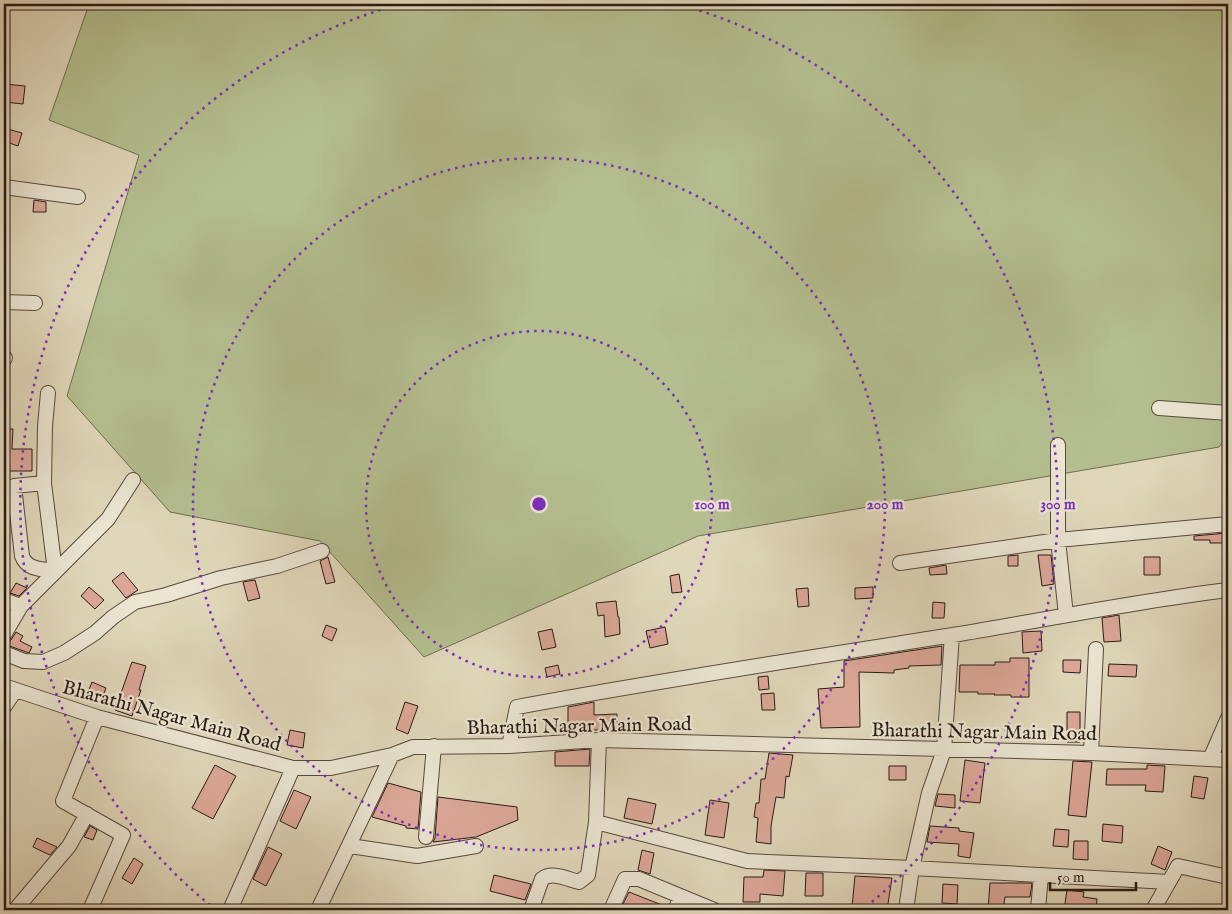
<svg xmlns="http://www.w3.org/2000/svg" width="1232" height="914" font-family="'IM FELL English',serif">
  <rect width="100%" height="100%" fill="#e0d7ba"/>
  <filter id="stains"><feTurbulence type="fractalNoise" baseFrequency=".004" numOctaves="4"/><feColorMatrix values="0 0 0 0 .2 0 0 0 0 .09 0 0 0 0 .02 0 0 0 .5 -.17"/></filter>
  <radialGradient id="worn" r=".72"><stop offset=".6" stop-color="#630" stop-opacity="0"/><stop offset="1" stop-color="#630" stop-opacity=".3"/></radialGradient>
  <path fill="#b4be8f" stroke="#6e6c52" d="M89,4h1139v432l-9,11 -521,89 -274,121 -104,-116 -150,-29 -103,-116 72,-241 -90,-35z"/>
  <path fill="#dca798" stroke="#281a14" d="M5,84l20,2 -2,18 -19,-2z
    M4,128l18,5 -4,13 -14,-5z
    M34,200l12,2v10h-13z
    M4,429h9l-1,20h20v22h-28z
    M1227,533v10h-17v-3h-16v-4z
    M1018,555v11h-10v-10z
    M1038,555h13l3,29 -12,2z
    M328,557l7,25 -9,2 -6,-23z
    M1144,557h16v18h-16z
    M946,565l1,9 -17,1 -1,-7z
    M123,572l15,18 -12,8 -14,-17z
    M679,574l3,18 -10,1 -2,-17z
    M255,580l5,18 -12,3 -5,-19z
    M16,583l11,5 -8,8 -9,-3z
    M89,587l15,13 -9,9 -14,-13z
    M873,587v11l-18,1v-11z
    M808,588l1,18 -11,1 -2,-18z
    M616,601l2,16h1l1,17 -15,3 -1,-22 -6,1 -2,-13z
    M933,602l12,1 -1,15h-12z
    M1119,615l2,26 -17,1 -2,-24z
    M326,625l11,4 -5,12 -10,-5z
    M665,627l3,17 -18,4 -4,-17z
    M552,629l4,18 -14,3 -4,-18z
    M1041,631l1,20 -19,2 -1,-21z
    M16,632l7,4 -3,5 12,6 -3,6 -25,-9 7,-4z
    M942,646l-1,19 -32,1v2l-15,2v3l-35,-1 1,55 -39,1 -3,-39 26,-2v-26z
    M1010,658h19v39h-18v-2h-17l1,-1h-17v-2h-19l1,-27h35v-3h15z
    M1063,660h18l-1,13 -17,-1z
    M132,662l14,4 -7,24h2l-9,26 -17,-6z
    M1109,664l28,1 -1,12 -28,-1z
    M558,665l2,9 -13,3 -2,-9z
    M768,676l1,13 -10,1 -1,-13z
    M92,682l14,6 -6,15 -14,-6z
    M774,693l1,17h-13l-1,-16z
    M405,702l13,4 -10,28 -12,-5z
    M594,702v13l23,-1v16h-49v-23z
    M1067,712h13v30h-13z
    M290,730l15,3 -2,15 -16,-3z
    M590,749l-1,17h-34v-14z
    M769,753l24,2 -4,22 -3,-1 -2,22 -8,-1 -5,29v18l-15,-2 2,-24 -4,-1 2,-14h3l2,-24h4z
    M965,760l20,3 -5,40 -20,-2z
    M1073,761l19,1 -6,55 -18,-2z
    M215,765l21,11 -23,43 -21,-11z
    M1147,765l18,1 -2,26 -18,-1 1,-6h-40l1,-16h40z
    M889,766h17v14h-17z
    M1194,776l14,2 -4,21 -13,-2z
    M388,783l33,9 -3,37 -12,-1v-2l-34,-9z
    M294,790l17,7 -15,32 -16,-8z
    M938,794l17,1v13l-20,-2z
    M438,797l79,10 1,13 -42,17 -43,5 2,-4z
    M628,798l28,6 -4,20 -28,-6z
    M710,800l19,3 -5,35 -19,-3z
    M1103,824l20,2 -1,17 -20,-2z
    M90,826l7,4 -4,10 -9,-3z
    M930,826l29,2v3l15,2 -4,25 -12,-2 1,-12 -32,-2z
    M1055,829l14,1 -1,17 -15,-1z
    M37,838l20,9 -7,8 -17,-8z
    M1074,841h14v19l-15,-1z
    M1158,846l14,6 -7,18 -14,-6z
    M268,847l14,7 -16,32 -13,-7z
    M642,850l12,3 -4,21 -12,-4z
    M134,858l9,6 -11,20 -10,-6z
    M764,870l21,1 -2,25 -23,-2v8h-17l1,-25h19z
    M806,873h17v23h-18z
    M494,875l37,9 -6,16 -35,-9z
    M855,876l37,2 -5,32 -35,-3z
    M990,883h42l-2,14h-25l-2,13h-15z
    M943,884l15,1 -1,19 -15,-1z
    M1067,890l17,2 -1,5 14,2 -1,11h-32z
    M629,892l38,15 -1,3h-46z"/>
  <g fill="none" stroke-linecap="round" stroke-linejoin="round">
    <g stroke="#56493e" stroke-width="16">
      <path id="minor" d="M4,187l74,10
        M4,302l31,1
        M4,358h1
        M1159,408l69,5
        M1058,445v95l8,75
        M44,483l-30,3 8,70c5,14 20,13 33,15l-11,-88 1,-57 3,-33
        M900,563l158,-23 170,-16
        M4,600l17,6
        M4,635l17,-29 87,-87 25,-39
        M4,653l20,8 19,1 21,-9 31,-20 18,-16 22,-15 31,-7 55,-17 56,-12 45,-15
        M4,686l93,31 196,51h38l61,-13 21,-8 96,-1 90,-6 492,13 137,7
        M4,707l11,-16
        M509,746l8,-39c144,-27 290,-49 436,-72 92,-15 183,-34 275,-45
        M1091,753l5,-104
        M1210,759l18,-41
        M596,822l151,39 165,7 257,14
        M426,837l8,-91
        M350,846l67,10 59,-10
        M15,910l54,-64 18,-32
        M90,910l33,-75 -60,-34 34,-84
        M230,910l63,-142
        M318,910l74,-155
        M531,910l11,-31c10,-8 25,0 37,3l9,-7 8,-53 3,-82
        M611,910l14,-31h14l75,31
        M675,910l6,-13
        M906,910l6,-42 17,-75 15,-43 8,-115
        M1038,910l3,-35
        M1153,910l25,-44 50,11"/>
    </g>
    <use href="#minor" stroke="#ebe5d2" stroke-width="14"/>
  </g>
  <g fill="none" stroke="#7b2cbf" stroke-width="2.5" stroke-dasharray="2.5 5">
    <circle cx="539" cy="504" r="173"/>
    <circle cx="539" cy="504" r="346"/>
    <path d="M216 910A519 519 0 0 1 400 4M678 4A519 519 0 0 1 862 910"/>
  </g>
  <g text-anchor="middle" stroke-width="4.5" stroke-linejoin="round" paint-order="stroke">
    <g font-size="20" fill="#281a14" stroke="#ebe5d2">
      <text transform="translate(172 715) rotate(15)" y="7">Bharathi Nagar Main Road</text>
      <text transform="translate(579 725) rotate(-1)" y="7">Bharathi Nagar Main Road</text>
      <text transform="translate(984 731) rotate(1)" y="7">Bharathi Nagar Main Road</text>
    </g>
  </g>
  <circle cx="539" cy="504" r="8" fill="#7b2cbf" stroke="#ebe5d2" stroke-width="2.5"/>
  <g font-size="15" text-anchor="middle" font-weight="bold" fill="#7b2cbf" stroke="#ebe5d2" stroke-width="4.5" stroke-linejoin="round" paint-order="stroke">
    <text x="712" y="509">100 m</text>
    <text x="885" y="509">200 m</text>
    <text x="1058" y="509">300 m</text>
  </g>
  <rect width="1232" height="914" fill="none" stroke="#e0d7ba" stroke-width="20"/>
  <rect x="5" y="5" width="1222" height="904" fill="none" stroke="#281a14" stroke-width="2.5"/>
  <rect x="10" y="10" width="1212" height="894" fill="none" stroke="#281a14"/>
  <path d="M1050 882v8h86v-8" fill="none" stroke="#281a14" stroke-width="2.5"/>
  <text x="1057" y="882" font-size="15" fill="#281a14" stroke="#ebe5d2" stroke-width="4" paint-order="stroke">50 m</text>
  <rect width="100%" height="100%" filter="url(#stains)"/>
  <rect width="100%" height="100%" fill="url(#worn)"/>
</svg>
